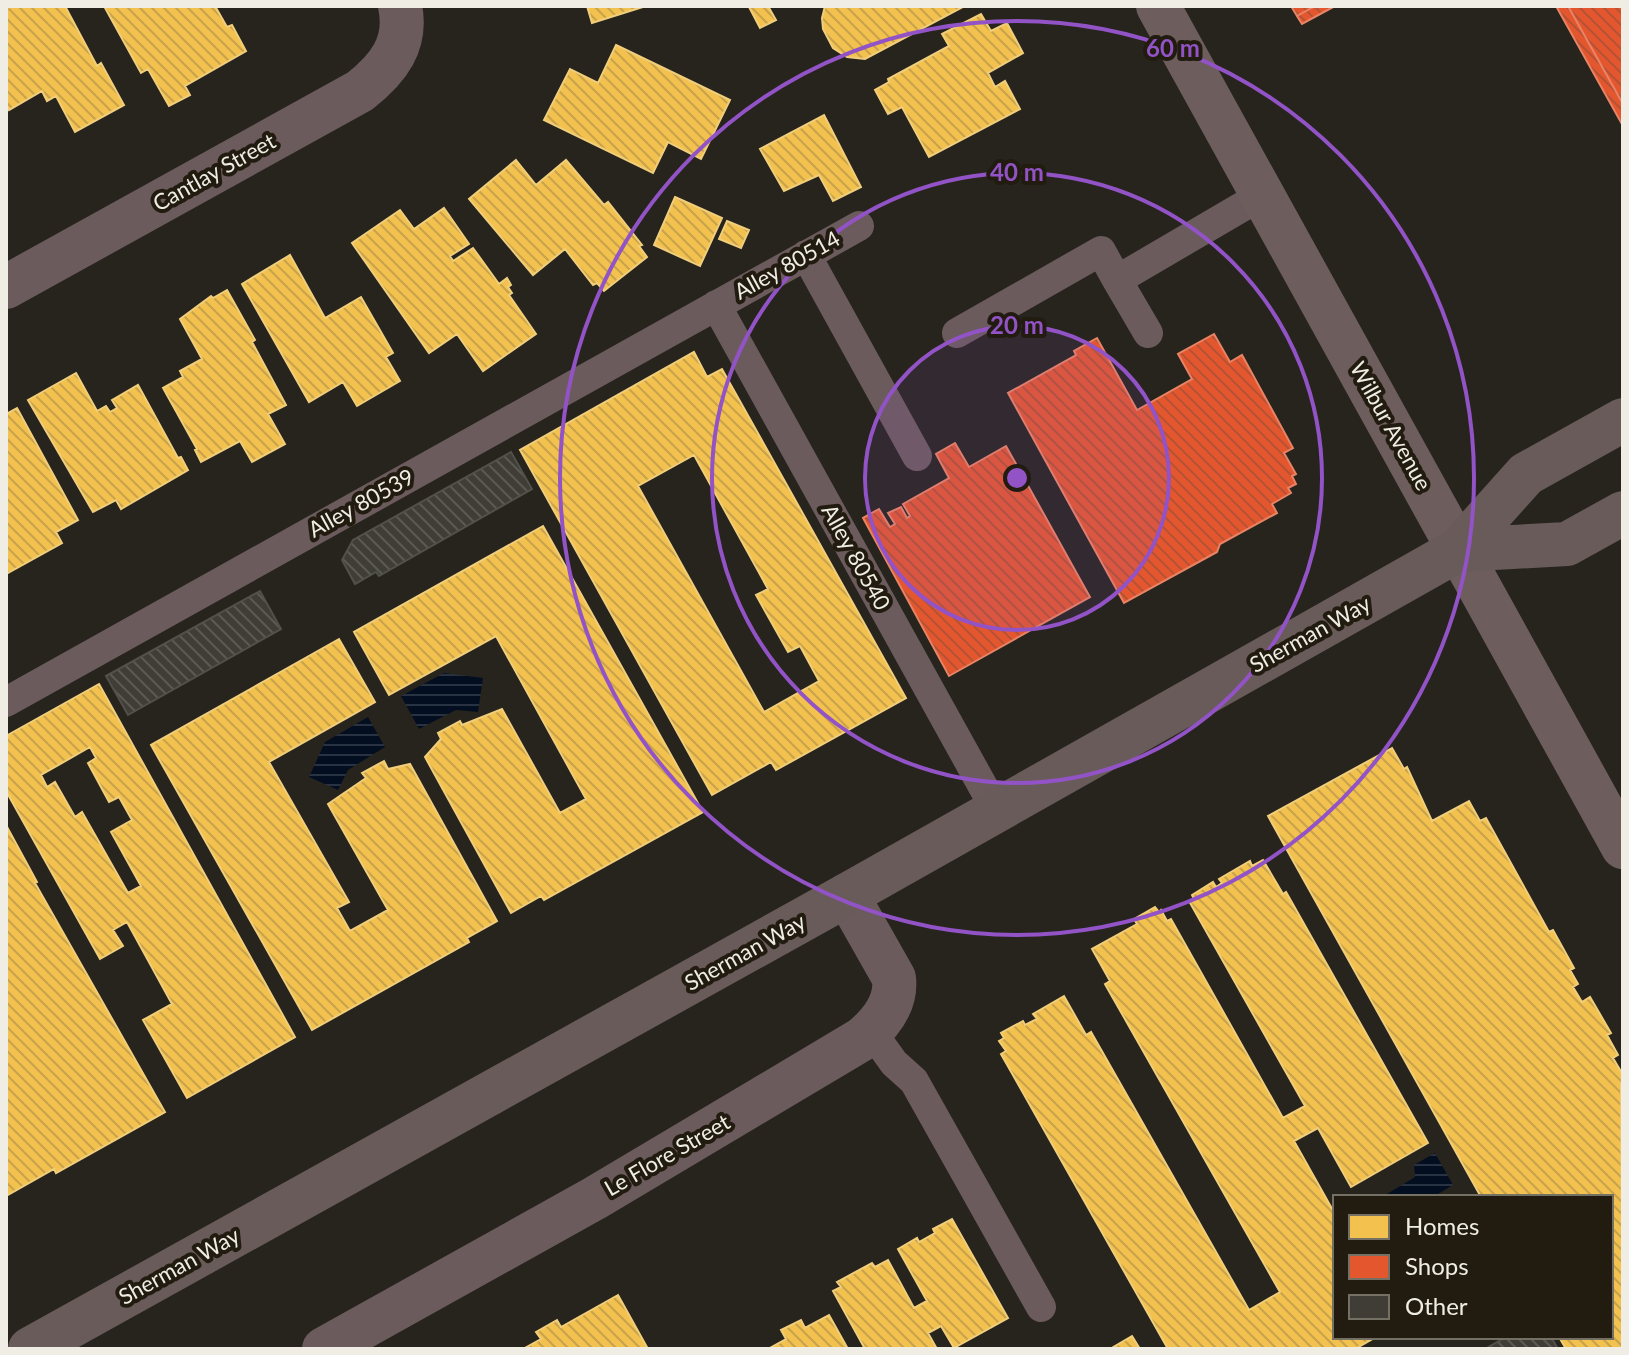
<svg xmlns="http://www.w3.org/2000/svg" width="1629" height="1355" font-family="Lato,sans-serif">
  <defs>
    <pattern id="water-rules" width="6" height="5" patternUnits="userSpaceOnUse" patternTransform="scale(2)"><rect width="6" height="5" fill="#030f20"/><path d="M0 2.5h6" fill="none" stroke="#283240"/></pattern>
    <pattern id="homes-back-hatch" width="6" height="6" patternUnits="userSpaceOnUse" patternTransform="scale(2)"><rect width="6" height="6" fill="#f2c14e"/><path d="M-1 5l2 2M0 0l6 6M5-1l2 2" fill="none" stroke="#c8a24c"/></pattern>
    <pattern id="shops-back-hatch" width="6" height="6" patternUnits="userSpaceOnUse" patternTransform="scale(2)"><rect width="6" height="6" fill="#e4572e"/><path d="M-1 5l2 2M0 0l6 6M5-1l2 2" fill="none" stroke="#b55235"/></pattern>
    <pattern id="building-back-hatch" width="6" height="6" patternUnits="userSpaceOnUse" patternTransform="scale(2)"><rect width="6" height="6" fill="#3f3d36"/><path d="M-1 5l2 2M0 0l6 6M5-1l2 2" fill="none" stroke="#5b5953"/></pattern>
  </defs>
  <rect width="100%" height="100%" fill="#26241c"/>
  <path fill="url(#water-rules)" d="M444,673l39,5 -5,34 -22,-2 -37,19 -18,-33z
    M368,717l17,30 -37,23 -10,20 -29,-13 16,-35z
    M1435,1153l18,32 -20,12h-51l33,-20 -1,-12z"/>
  <path fill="url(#homes-back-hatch)" stroke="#f1ce7b" stroke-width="2" fill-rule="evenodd" d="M11,6h54l32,60 4,-3 23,42 -49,27 -19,-36 -9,5 -5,-10 -33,19 -3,-6v-95z
    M104,6h111l12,21 5,-2 14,26 -61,35 5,9 -21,11 -21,-37 -7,4z
    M587,6h59l-54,17z
    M768,6l8,14 -16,8 -11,-21z
    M825,6h138v1l-98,52 -18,-2 -14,-9 -10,-19 -1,-11z
    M981,14l10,17 16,-8 16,30 -35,20 7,14 10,-6 15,28 -91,48 -27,-50 -14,7 -13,-24 14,-8 -1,-3 61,-33 -7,-12z
    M616,45l114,55 -29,59 -33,-17 -15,31 -109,-53 26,-51 28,14z
    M824,115l37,72 -28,14 -14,-26 -35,16 -24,-42z
    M516,160l20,25 30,-25 38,45 4,-3 34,43 -3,1 8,11 -43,34 -7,-8 -4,2 -28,-36 -32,26 -64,-76z
    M675,197l47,21 -22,48 -46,-21z
    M444,208l25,36 -19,12 3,5 20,-13 26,36 8,-6 4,7 -3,2 4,6 -3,2 27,39 -53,37 -26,-37 -28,19 -77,-110 48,-33 14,19z
    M727,221l22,9 -8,18 -22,-9z
    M290,255l35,63 36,-21 32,56 -7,4 14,24 -43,25 -14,-24 -34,20 -67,-118z
    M227,290l28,50 -3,2 34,63 -18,9 17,30 -33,18 -12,-21 -39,21 -6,-12 2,-1 -34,-61 20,-11 -3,-6 22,-12 -22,-40 31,-23 2,2z
    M694,352l13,25 15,-8 184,329 -130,72 -5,-8 -59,33 -192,-345zM694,455l74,134 -12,6 32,57 12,-6 19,35 -55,31 -126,-226z
    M76,373l21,38 9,-5 4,6 7,-4 -5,-8 26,-15 40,73 3,-1 7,13 -67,39 -5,-9 -23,12 -65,-112z
    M17,408l61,112 -22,12 6,11 -56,31v-160z
    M543,526l160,286 -159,88 -3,-4 -30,17 -86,-156 16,-18 -3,-6 22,-12 2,4 40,-16 58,104 26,-14 -90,-163 -107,59 -35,-63z
    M339,639l36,63 -106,60 80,140 -12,6 13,23 38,-21 -60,-106 38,-26 -4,-5 22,-12 4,8 22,-5 87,157 -30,17 2,4 -157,88 -161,-285z
    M99,684l196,353 -108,61 -44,-78 29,-16 -45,-82 -14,8 10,16 -23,13 -94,-168v-55zM90,747l6,11 -8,5 21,39 10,-5 13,23 -21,12 30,54 -13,7 -46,-81 -7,5 -20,-35 -8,5 -6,-12z
    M1392,748l12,21 3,-2 25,54 37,-20 11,20 6,-3 63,114 4,-2 21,38 -4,2 8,14 -5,3 9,15 8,-5 21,36 -4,2 11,20 -5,3 10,17 -2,10 2,264h-57l-7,-12h52v-140h-130l-213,-381z
    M6,825l31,57 -2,1 130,229 -109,61 -2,-4 -48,27z
    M1263,860l20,34 3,-2 142,251 -77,44 -33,-59 -24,13 41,73v123h41l-21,12h-187l-167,-295 5,-3 -7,-10 5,-3 -3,-5 22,-12 2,4 12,-6 -4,-5 31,-18 22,39 5,-3 158,278 31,-18 -175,-308 5,-3 -18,-32 45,-25 -3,-5 21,-12 4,5 2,-2 6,11 4,-2 112,199 22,-12 -116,-205 5,-2 -2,-4 21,-13 3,5 6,-4 -3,-4 31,-18 2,5z
    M952,1219l56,99 -54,30 -13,-22 -13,7 9,16h-72l-32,-58 8,-4 -4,-5 35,-19 3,4 13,-7 26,48 13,-7 -29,-52 19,-11 2,4 16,-9 -2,-4z
    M618,1295l30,54h-125l18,-10 -5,-7 21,-12 4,7z
    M829,1315l19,34h-80l18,-10 -5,-9 20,-10 4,8z
    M1132,1336l8,13h-30z"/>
  <path fill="url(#shops-back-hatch)" stroke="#e88465" stroke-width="2" d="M1291,6h24l-18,10z
    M1315,6h20l-33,18 -5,-8z
    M1556,6h12l55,98v22z
    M1568,6h55v98l-18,-32z
    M1214,334l16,28 12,-7 51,93 -9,5 12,21 -4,2 4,8 -8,4 3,5 -19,11 5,9 -57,31 -3,8 -93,51 -116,-210 68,-38 -2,-4 23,-13 40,72 55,-31 -14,-25z
    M955,443l14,24 37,-21 84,151 -141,79 -86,-158 16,-9 11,18 5,-3 -7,-11 13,-6 6,11 3,-2 -7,-12 46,-26 -13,-24z"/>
  <path fill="url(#building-back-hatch)" stroke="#52504a" stroke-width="2" d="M511,452l21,37 -153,87 -3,-4 -21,12 -13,-24 11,-20z
    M260,591l21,38 -153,86 -22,-39z
    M1506,1337h45l7,12h-73z"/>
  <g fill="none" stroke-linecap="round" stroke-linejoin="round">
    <path stroke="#6c5b5d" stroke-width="30" d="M806,255l111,201
      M1117,280l31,53
      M716,305l280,505
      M957,333l144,-82 16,29 147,-86
      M6,702l853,-476
      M871,1031l23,32 20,18 127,226"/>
    <path stroke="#6c5b5d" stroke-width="44" d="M6,287l354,-196c28,-22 48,-47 40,-85
      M324,1349l271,-151 267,-159c18,-15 35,-36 32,-61l-47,-83"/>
    <path stroke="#6e5d5d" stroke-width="44" d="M1158,6l465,841"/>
    <path stroke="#6a5b5b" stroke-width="44" d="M1458,550l109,-6 56,-31
      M30,1349l817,-454 611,-345 68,-76 97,-54"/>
  </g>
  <circle cx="1017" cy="478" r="152" fill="#9253c6" fill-opacity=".12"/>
  <g fill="none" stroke="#9253c6" stroke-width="4">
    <circle cx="1017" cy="478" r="152"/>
    <circle cx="1017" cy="478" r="305"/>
    <circle cx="1017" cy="478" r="457"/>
  </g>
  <g text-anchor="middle" stroke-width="8" stroke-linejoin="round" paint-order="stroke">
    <g font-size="22" fill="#f0ede4" stroke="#211c0f">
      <text transform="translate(214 172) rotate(-29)" y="8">Cantlay Street</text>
      <text transform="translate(787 265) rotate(-29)" y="8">Alley 80514</text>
      <text transform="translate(1391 426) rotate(61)" y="8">Wilbur Avenue</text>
      <text transform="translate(361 503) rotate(-29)" y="8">Alley 80539</text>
      <text transform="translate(856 557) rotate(61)" y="8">Alley 80540</text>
      <text transform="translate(1310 634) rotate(-29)" y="8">Sherman Way</text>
      <text transform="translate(745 952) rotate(-29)" y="8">Sherman Way</text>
      <text transform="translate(667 1155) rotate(-30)" y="8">Le Flore Street</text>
      <text transform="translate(179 1266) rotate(-29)" y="8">Sherman Way</text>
    </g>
  </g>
  <circle cx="1017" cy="478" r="12" fill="#9253c6" stroke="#211c0f" stroke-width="4"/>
  <g font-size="24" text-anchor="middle" font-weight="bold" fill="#9253c6" stroke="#211c0f" stroke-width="8" stroke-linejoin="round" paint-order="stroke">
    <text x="1173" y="57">60 m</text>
    <text x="1017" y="181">40 m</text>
    <text x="1017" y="334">20 m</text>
  </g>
  <rect width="1629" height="1355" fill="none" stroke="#f0ede4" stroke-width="16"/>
  <rect x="1333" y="1195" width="280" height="144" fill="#211c0f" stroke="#747064" stroke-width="2"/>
  <rect x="1349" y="1215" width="40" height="24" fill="#f2c14e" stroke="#747064" stroke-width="2"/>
  <text x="1405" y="1235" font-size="24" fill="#f0ede4">Homes</text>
  <rect x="1349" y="1255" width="40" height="24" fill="#e4572e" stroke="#747064" stroke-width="2"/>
  <text x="1405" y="1275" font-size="24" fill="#f0ede4">Shops</text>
  <rect x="1349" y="1295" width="40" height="24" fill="#3f3d36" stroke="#747064" stroke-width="2"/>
  <text x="1405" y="1315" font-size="24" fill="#f0ede4">Other</text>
</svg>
